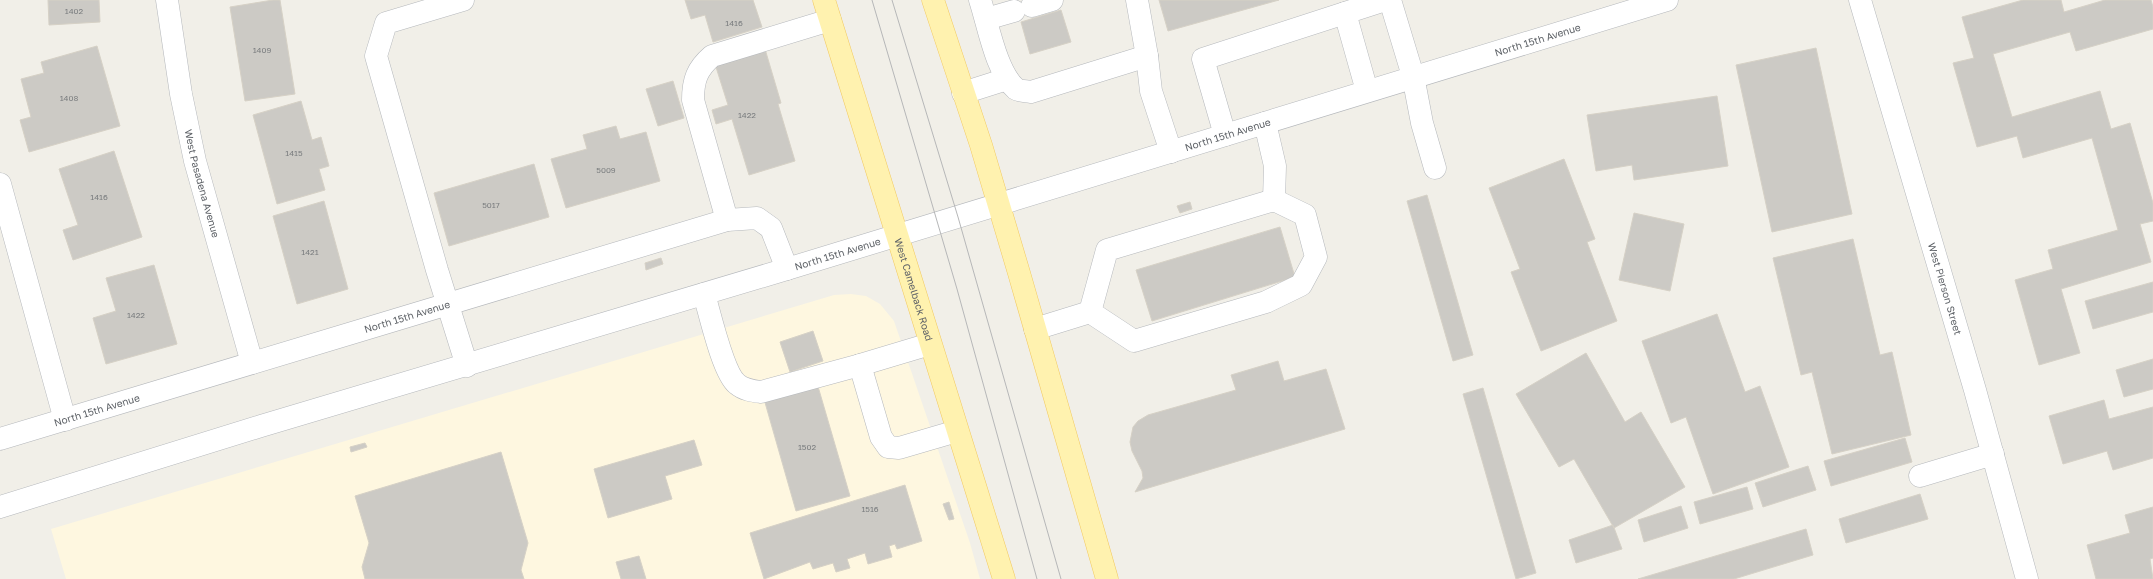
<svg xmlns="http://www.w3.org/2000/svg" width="2153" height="579" font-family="'Golos Text',sans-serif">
  <rect width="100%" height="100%" fill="#f1efe8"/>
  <path fill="#fef7e0" d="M851,294l15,2 14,8 14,17 76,222 10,36h-914l-15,-50 783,-234z"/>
  <path fill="#cccac5" stroke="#d6d1c6" d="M48,0h51l1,22 -51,3z
    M273,0h7l15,94 -50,7 -15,-94z
    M685,0h68l9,27 -49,15 -8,-27 -14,4z
    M1159,0h120l-111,31z
    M2023,0h38l3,12 41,-12h46l2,7v22l-77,22 -6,-19 -77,22 19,63 88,-26 11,38 19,-6 23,80v18l-13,3 11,38 -90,27 19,64 -41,12 -24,-85 38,-11 -5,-19 70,-20 -26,-92 -69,20 -6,-22 -40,11 -24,-84 21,-5 -12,-41z
    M1061,10l10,32 -41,12 -9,-32z
    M97,46l23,80 -91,26 -9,-32 11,-3 -10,-38 23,-6 -3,-11z
    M1816,48l36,166 -80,18 -36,-167z
    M765,49l16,54 -3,1 17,57 -46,14 -17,-56 -16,5 -4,-14 16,-5 -13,-41z
    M673,81l11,37 -26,8 -12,-37z
    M1717,96l11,70 -94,14 -2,-15 -36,6 -9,-56z
    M301,101l11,39 9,-3 8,29 -10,3 6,21 -48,14 -24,-89z
    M616,126l4,13 26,-7 14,49 -94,27 -15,-49 36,-10 -4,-14z
    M114,151l28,86 -69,23 -10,-30 15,-5 -19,-56z
    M1564,159l31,80 -8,3 30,79 -76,30 -30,-79 9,-3 -31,-81z
    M534,164l15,53 -100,29 -15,-53z
    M1427,195l46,160 -20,6 -46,-160z
    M324,201l24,88 -51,15 -24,-88z
    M1190,202l2,7 -12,4 -3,-7z
    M1634,213l50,11 -14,67 -51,-11z
    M1280,227l15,50 -143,44 -16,-51z
    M1853,239l27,116 12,-3 19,83 -79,19 -20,-82 -11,3 -28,-117z
    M661,258l2,6 -17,6 -1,-7z
    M154,265l23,79 -71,20 -13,-46 23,-7 -10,-33z
    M2153,282v30l-60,17 -8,-28z
    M1717,314l28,78 15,-6 29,81 -76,27 -27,-77 -15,6 -29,-82z
    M813,331l10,30 -33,11 -10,-30z
    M1586,353l39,69 16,-10 44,75 -71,41 -40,-69 -15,8 -43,-73z
    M2153,359v30l-29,8 -8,-27z
    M1278,361l6,20 42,-12 19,60 -210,63 8,-14 -1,-7 -10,-20 -2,-9 3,-15 5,-6 10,-6 88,-25 -5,-15z
    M817,383l33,113 -54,15 -32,-112z
    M1483,388l53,185 -20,6 -53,-185z
    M2104,400l5,19 44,-12v51l-40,12 -6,-19 -44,13 -14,-48z
    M1905,438l7,24 -81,24 -7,-25z
    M694,440l8,25 -37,11 7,23 -64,19 -14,-49z
    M365,443l2,4 -16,5 -1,-5z
    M501,452l27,91 -7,27 3,9h-159l-3,-12 7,-24 -14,-47z
    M1808,466l8,24 -53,17 -8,-24z
    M905,485l17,56 -25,8 -2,-5 -6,2 3,11 -24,7 -3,-11 -18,6 3,9 -14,4 -3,-9 -20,6 -3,-7 -46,17 -14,-46z
    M1747,487l6,22 -53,15 -6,-22z
    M1920,494l8,25 -82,24 -7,-24z
    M949,502l5,17 -5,1 -6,-16z
    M1681,506l7,22 -44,14 -6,-22z
    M2153,507v51l-3,1 3,20h-57l-9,-34 43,-12 -5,-18z
    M1613,525l9,24 -46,14 -7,-23z
    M1806,529l7,26 -79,24h-96z
    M639,556l7,23h-25l-5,-17z"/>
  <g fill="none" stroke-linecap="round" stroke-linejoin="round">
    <g stroke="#b5b8bc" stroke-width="23">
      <g id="minor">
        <path id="s1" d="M167,0l14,94 14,67 57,202"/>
        <path d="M463,0l-77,23 -10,33 61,214 30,96"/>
        <path d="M980,0c8,24 16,72 36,89 3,2 10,2 15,3l116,-36"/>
        <path d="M1137,0l10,56 4,35 20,61"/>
        <path d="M1390,0l23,76 9,47 13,45"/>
        <path id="s2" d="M1860,0l115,390 52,189"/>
        <path d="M1032,6l20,-6"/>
        <path d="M1345,13l22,78"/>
        <path d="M986,19l28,-8"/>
        <path d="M963,93l44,-14"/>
        <path d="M1265,123l10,43 -1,34"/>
        <path d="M1225,135l-22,-76 182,-59"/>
        <path d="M0,184l65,236"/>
        <path d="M1274,200l31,15 11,42 -15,28 -35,17 -132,39 -44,-29 17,-62z"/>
        <path d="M727,220l-34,-120c0,-20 4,-31 19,-44l118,-36"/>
        <path d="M704,294c6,20 19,79 33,90 7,6 16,7 24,8l99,-27"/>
        <path d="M1035,329l55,-17"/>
        <path d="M930,344l-70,21 21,72 7,10 11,1 58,-17"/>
        <path id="s3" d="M0,439l727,-219 30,-2 14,10 16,41"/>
        <path d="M1920,476l73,-22"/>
        <path id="s4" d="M0,507l261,-81 526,-157 880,-269"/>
      </g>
    </g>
    <g stroke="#f2c960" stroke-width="23">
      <g id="major">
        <path id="s5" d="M824,0l180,579"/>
        <path d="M933,0l48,145 38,128 88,306"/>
      </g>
    </g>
    <use href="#minor" stroke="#fff" stroke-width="22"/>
    <use href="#major" stroke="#fff2af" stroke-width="22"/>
    <path stroke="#b6b7b8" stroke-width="1" d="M872,0l85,289 80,290
      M892,0l66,217 103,362"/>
  </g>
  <g text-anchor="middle" stroke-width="3" stroke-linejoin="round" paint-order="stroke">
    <g font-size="8" fill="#7a7d7f">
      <text x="74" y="14">1402</text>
      <text x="734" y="26">1416</text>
      <text x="262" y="53">1409</text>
      <text x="69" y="101">1408</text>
      <text x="747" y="118">1422</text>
      <text x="294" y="156">1415</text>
      <text x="606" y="173">5009</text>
      <text x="99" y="200">1416</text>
      <text x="491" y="208">5017</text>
      <text x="310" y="255">1421</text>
      <text x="136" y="318">1422</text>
      <text x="807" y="450">1502</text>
      <text x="870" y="512">1516</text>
    </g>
    <g font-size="10" fill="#5f6368" stroke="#fff">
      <text dy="4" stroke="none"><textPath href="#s4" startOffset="1607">North 15th Avenue</textPath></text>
      <text dy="4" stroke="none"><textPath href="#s4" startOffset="1283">North 15th Avenue</textPath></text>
      <text dy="4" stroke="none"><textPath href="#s1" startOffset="187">West Pasadena Avenue</textPath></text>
      <text dy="4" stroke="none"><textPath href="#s4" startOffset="875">North 15th Avenue</textPath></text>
      <text dy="4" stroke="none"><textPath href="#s2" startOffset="301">West Pierson Street</textPath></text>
      <text dy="4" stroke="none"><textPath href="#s5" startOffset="303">West Camelback Road</textPath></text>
      <text dy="4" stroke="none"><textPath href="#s3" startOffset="425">North 15th Avenue</textPath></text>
      <text dy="4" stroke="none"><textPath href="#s3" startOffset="101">North 15th Avenue</textPath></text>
    </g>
  </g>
</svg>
